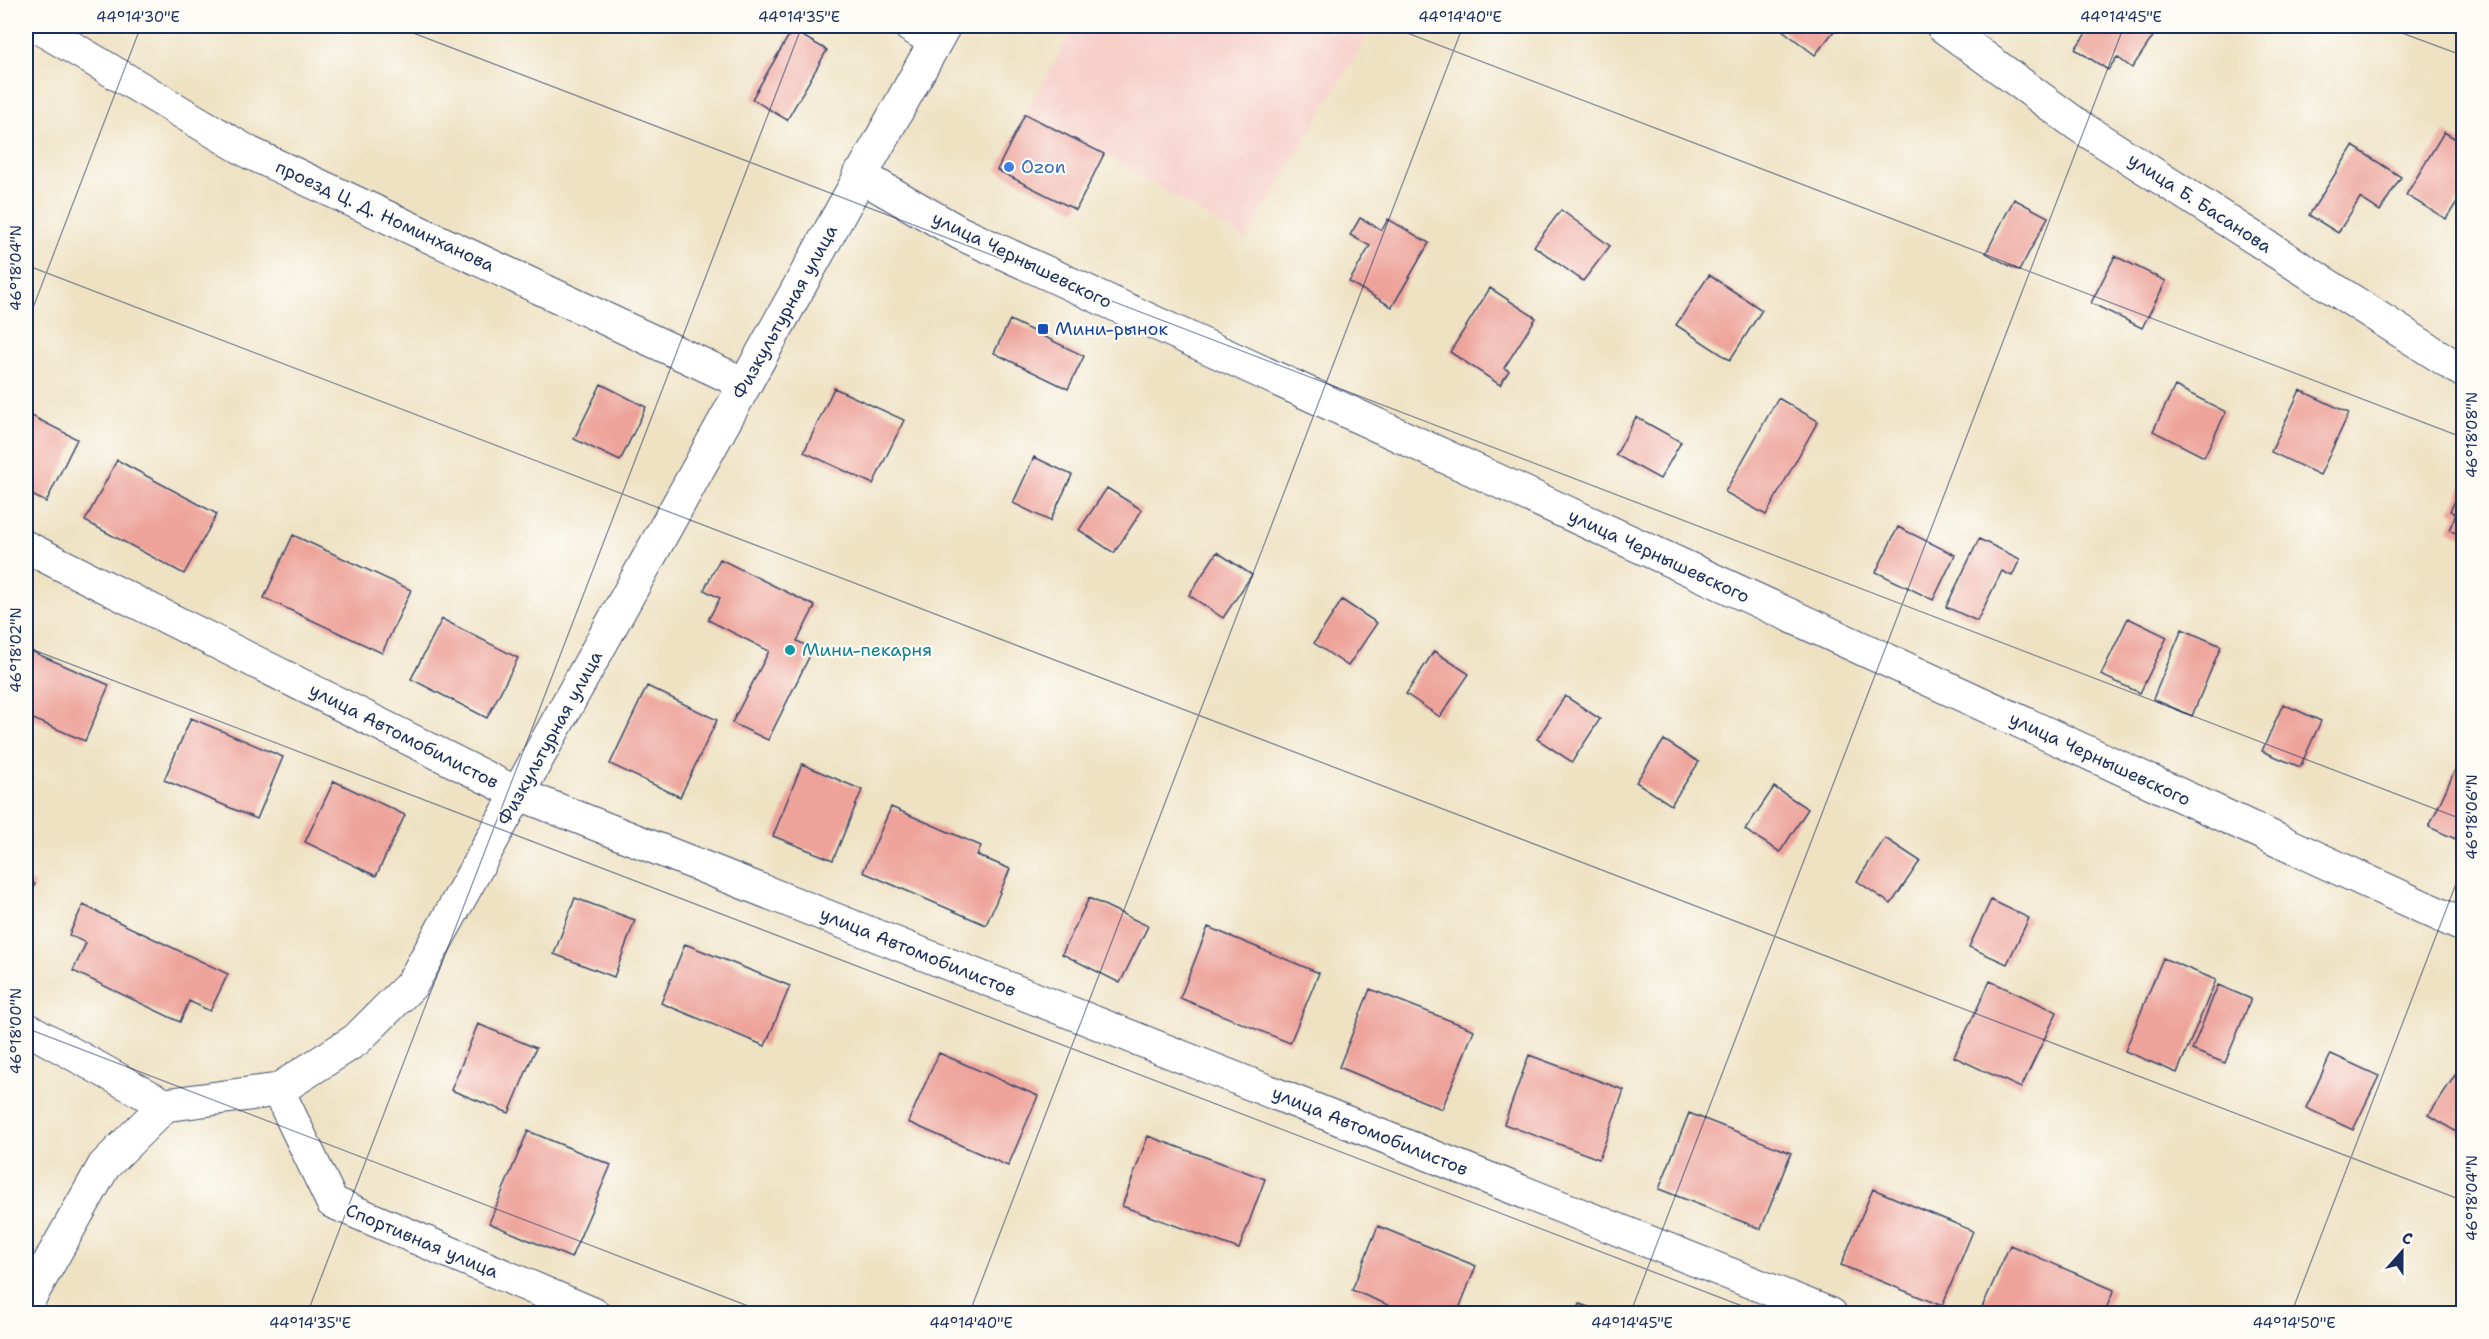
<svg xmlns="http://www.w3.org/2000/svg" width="2489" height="1339" font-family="'Shantell Sans',sans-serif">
  <rect width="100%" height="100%" fill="#fdfcf7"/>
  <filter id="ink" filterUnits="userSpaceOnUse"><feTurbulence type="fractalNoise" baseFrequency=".0167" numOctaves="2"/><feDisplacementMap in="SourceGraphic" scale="12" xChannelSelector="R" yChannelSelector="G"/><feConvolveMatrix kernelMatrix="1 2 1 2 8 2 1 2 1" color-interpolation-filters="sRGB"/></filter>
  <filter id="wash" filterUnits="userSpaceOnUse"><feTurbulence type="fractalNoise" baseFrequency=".008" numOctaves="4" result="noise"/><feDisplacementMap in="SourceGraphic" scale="24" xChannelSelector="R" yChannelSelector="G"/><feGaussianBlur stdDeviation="1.35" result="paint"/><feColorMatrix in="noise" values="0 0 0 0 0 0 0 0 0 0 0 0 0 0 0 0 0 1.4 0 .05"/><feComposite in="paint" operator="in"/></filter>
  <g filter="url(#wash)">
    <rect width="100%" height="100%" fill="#eee2c3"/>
    <path fill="#f7d0ca" d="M1075,26h298l-128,214 -141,-86 -79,-40z"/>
    <g id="blocks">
      <path fill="#eda39a" d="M1777,26h61l-23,29z
        M2091,26h69l-28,42 -15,-11 -9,13 -33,-21z
        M792,30l35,20 -40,70 -35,-21z
        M1025,114l79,40 -28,56 -79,-40z
        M2444,132l20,12v47l-18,28 -40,-24z
        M2353,146l48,31 -21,34 -20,-13 -22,35 -29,-18z
        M2014,199l34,18 -29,54 -33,-18z
        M1561,210l49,36 -27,35 -49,-35z
        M1360,218l22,12 6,-11 41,24 -37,64 -43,-25 21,-36 -20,-11z
        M2115,256l51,25 -24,47 -51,-25z
        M1709,275l53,35 -32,50 -54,-35z
        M1490,288l46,30 -32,50 5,3 -9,14 -50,-33z
        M1010,320l74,36 -16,33 -74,-36z
        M601,384l45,23 -26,54 -46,-22z
        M2175,386l51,26 -22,45 -51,-26z
        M834,388l70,32 -31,64 -69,-32z
        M2300,390l49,23 -29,62 -49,-23z
        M1778,398l40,23 -52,94 -41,-23z
        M26,413l51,26 -31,63 -20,-10z
        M1636,417l45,25 -21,37 -44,-24z
        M1034,457l38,18 -22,46 -37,-18z
        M117,460l100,54 -33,60 -99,-53z
        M2464,484v53l-15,-7 7,-16 -6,-3z
        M1107,488l35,22 -28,43 -35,-23z
        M1898,527l57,28 -22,45 -57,-28z
        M293,535l118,55 -29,63 -118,-55z
        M1979,539l41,20 -8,17 -10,-5 -25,50 -31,-14z
        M1217,552l35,23 -29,43 -34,-23z
        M720,559l95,47 -18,35 16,8 -45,91 -36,-17 37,-72 -61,-31 12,-22 -16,-8z
        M1342,600l35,23 -29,43 -34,-23z
        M2128,618l39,19 -27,56 -39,-18z
        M442,619l76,39 -31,60 -76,-39z
        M2182,629l39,17 -29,70 -39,-17z
        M26,649l83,36 -24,56 -59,-25z
        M1434,651l35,23 -29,43 -34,-23z
        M647,686l70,34 -37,77 -70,-33z
        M1565,696l35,23 -28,43 -35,-23z
        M2283,704l38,17 -21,46 -38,-16z
        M191,718l92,39 -26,62 -93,-39z
        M1664,740l35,22 -28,43 -35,-23z
        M802,764l60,26 -29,70 -60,-24z
        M2455,770l9,4v60l-4,7 -31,-14z
        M334,781l71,34 -29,61 -71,-34z
        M1774,787l34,22 -28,43 -35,-22z
        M891,807l90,39 -4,9 33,14 -24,56 -123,-53z
        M1885,838l35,23 -29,43 -34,-23z
        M26,880l9,4 -9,19z
        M575,898l60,22 -21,57 -60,-23z
        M1089,898l59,28 -28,57 -58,-29z
        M1991,900l38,18 -22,46 -38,-17z
        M83,905l145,69 -18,37 -21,-10 -9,21 -107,-51 13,-28 -17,-8z
        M1208,927l111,46 -29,70 -110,-45z
        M685,944l105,42 -25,60 -104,-43z
        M2163,958l53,22 -39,93 -52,-22z
        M1990,981l67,31 -36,76 -67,-31z
        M2218,985l33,14 -26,64 -33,-13z
        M1370,989l104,41 -32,79 -103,-42z
        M478,1024l58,24 -27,65 -58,-23z
        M939,1053l99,43 -30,70 -100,-44z
        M2331,1054l48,22 -26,54 -47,-22z
        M1529,1055l95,35 -25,69 -95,-35z
        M2457,1072l7,4v61l-35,-22z
        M1689,1113l102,40 -30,76 -102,-40z
        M528,1131l83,34 -40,93 -82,-35z
        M1148,1136l117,43 -26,70 -117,-43z
        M1873,1189l100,42 -31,75 -101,-41z
        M1378,1226l98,40 -19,48h-47l-58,-24z
        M2010,1245l104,45 -10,24h-125z
        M1580,1304l24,9v1h-28z"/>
    </g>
  </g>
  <g filter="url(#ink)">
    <use href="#blocks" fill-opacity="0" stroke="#3b4a6d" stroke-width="1.5"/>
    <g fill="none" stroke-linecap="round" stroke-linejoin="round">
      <g stroke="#3b4a6d" stroke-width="34">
        <path id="minor" d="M36,26l214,127 495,231
          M1942,26l137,100 385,246
          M26,547l493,247 1312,520
          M26,1028l139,77
          M278,1090l54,112 262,112"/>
      </g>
      <g stroke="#3b4a6d" stroke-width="35">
        <path id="tertiary" d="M910,26l24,14
          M859,175l101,58 1504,693
          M26,1304l78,-138 61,-61 113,-15 78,-50 56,-56 532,-958"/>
      </g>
      <use href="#minor" stroke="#fff" stroke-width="32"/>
      <use href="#tertiary" stroke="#fff" stroke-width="33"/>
    </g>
  </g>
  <path fill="none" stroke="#1b2f5e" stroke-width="1.5" stroke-opacity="0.45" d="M395,26l2069,794M1389,26l1075,412M2383,26l81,30M26,265l2438,936M26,326l115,-300M26,647l1737,667M26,1028l743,286M307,1314l495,-1288M969,1314l494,-1288M1630,1314l494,-1288M2291,1314l173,-451"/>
  <circle fill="#3f7fe0" stroke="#fdfcf7" stroke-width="2" cx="1009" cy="167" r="6"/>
  <rect fill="#1a4fb4" stroke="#fdfcf7" stroke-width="2" x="1037" y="323" width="12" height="12" rx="3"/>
  <circle fill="#0f9aa8" stroke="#fdfcf7" stroke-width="2" cx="790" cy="650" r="6"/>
  <g text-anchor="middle" stroke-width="4.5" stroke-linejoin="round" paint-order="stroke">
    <g font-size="18" fill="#366cbe" stroke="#fdfcf7" text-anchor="start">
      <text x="1021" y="173">Ozon</text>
    </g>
    <g font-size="18" fill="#1b2f5e" stroke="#fdfcf7">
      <text transform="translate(2200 203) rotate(33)" y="6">улица Б. Басанова</text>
      <text transform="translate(385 216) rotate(25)" y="6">проезд Ц. Д. Номинханова</text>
      <text transform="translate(1022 260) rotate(26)" y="6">улица Чернышевского</text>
      <text transform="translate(785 312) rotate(-61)" y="6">Физкультурная улица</text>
      <text transform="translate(1659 556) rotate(25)" y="6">улица Чернышевского</text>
      <text transform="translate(404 736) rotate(27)" y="6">улица Автомобилистов</text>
      <text transform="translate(550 738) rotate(-61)" y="6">Физкультурная улица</text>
      <text transform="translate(2100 759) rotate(25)" y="6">улица Чернышевского</text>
      <text transform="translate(918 952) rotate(22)" y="6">улица Автомобилистов</text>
      <text transform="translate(1370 1131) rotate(22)" y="6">улица Автомобилистов</text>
      <text transform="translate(422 1241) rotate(23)" y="6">Спортивная улица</text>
    </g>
    <g font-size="18" fill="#164399" stroke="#fdfcf7" text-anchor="start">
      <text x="1055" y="335">Мини-рынок</text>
    </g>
    <g font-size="18" fill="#0d838f" stroke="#fdfcf7" text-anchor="start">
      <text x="802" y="656">Мини-пекарня</text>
    </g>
  </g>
  <rect width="2489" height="1339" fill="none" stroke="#fdfcf7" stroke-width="66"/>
  <g transform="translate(2402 1252) rotate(21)" stroke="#fdfcf7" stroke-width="4.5" paint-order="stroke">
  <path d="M0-4.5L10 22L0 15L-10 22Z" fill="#1b2f5e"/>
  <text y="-9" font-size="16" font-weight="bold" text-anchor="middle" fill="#1b2f5e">С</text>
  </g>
  <rect x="33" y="33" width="2423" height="1273" fill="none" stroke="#1b2f5e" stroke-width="2"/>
  <g font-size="15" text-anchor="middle" fill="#1b2f5e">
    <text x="138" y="22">44°14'30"E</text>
    <text x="799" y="22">44°14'35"E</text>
    <text x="1460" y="22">44°14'40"E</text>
    <text x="2121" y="22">44°14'45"E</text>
    <text transform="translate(16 268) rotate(-90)" y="5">46°18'04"N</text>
    <text transform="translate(2472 435) rotate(-90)" y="5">46°18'08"N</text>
    <text transform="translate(16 650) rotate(-90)" y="5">46°18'02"N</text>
    <text transform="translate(2472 817) rotate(-90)" y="5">46°18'06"N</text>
    <text transform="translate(16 1031) rotate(-90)" y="5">46°18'00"N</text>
    <text transform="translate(2472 1198) rotate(-90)" y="5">46°18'04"N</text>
    <text x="310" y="1328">44°14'35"E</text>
    <text x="971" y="1328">44°14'40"E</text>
    <text x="1632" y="1328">44°14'45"E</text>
    <text x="2294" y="1328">44°14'50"E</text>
  </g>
</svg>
